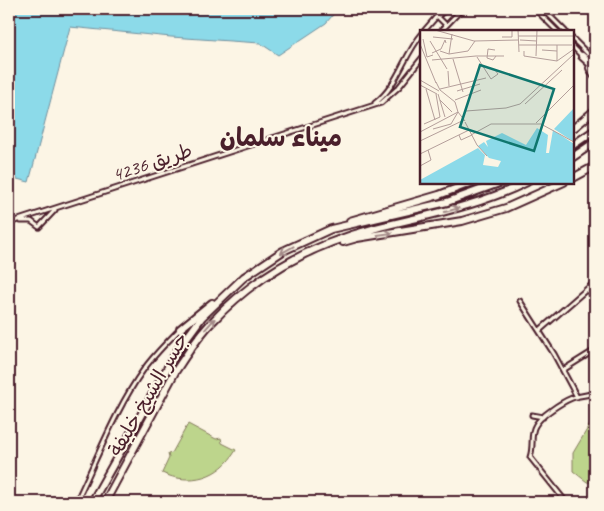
<svg xmlns="http://www.w3.org/2000/svg" width="604" height="511" font-family="Caveat,'Playpen Sans Arabic',sans-serif">
  <rect width="100%" height="100%" fill="#fcf5e5"/>
  <filter id="ink" filterUnits="userSpaceOnUse"><feTurbulence type="fractalNoise" baseFrequency=".02" numOctaves="2"/><feDisplacementMap in="SourceGraphic" scale="10" xChannelSelector="R" yChannelSelector="G"/><feConvolveMatrix kernelMatrix="1 2 1 2 8 2 1 2 1" color-interpolation-filters="sRGB"/></filter>
  <g filter="url(#ink)">
    <path fill="#bdd58c" stroke="#847a5c" d="M595,416v67l-8,-1 -14,-11v-18z
      M188,424l28,15 5,-1 1,5 14,7c-16,28 -46,36 -74,23l7,-15 -1,-4 4,-1z"/>
    <path fill="#8cdae9" stroke="#728f9d" d="M9,9h329l-12,14 -48,32 -18,-12 -89,-6 -101,-10 -41,155 -20,-5z"/>
    <g fill="none" stroke-linecap="round" stroke-linejoin="round">
      <g stroke="#4a1f2b" stroke-width="7">
        <path id="minor" d="M535,9l22,22
          M543,9l22,22
          M437,16l9,9
          M424,31l13,-15 11,-7
          M441,31l21,-22
          M573,39l22,22
          M573,47l8,8
          M375,103c23,-17 28,-47 47,-69
          M21,221h10l8,6 16,-17
          M9,223l372,-120 18,-16 23,-29
          M587,289l8,10
          M520,301l34,53 23,43
          M540,330l55,-48
          M563,370l32,-20
          M532,415l11,2
          M76,502c21,-43 40,-94 68,-133 10,-14 23,-27 36,-40
          M566,502l-36,-45c4,-10 0,-23 5,-31 5,-10 27,-24 37,-28 8,-3 16,-2 23,-6"/>
      </g>
      <g stroke="#4a1f2b" stroke-width="10">
        <path id="motorway" d="M582,56l13,12
          M590,68l5,8
          M575,127l20,-17
          M573,145l22,-15
          M573,157l22,-15
          M573,178l22,-12
          M350,221l89,-26 34,-13
          M343,242l14,-4 105,-17 44,-13 58,-26
          M180,329l32,-26
          M92,502l85,-151 25,-34 42,-40 39,-26 48,-22 116,-27 55,-20
          M105,502l70,-130c12,-18 23,-36 38,-51 44,-47 101,-77 163,-93 51,-13 103,-22 151,-46"/>
      </g>
      <use href="#minor" stroke="#fcf5e5" stroke-width="3"/>
      <use href="#motorway" stroke="#fcf5e5" stroke-width="6"/>
    </g>
    <defs><path id="oneway-shaft" d="M-6 0H5M1.5-3L5.5 0L1.5 3" fill="none" stroke-width="1.6" stroke-linecap="round" stroke-linejoin="round" transform="scale(1.25)"/></defs>
    <g stroke="#a38a88">
      <use href="#oneway-shaft" transform="translate(452 210) rotate(-15)"/>
      <use href="#oneway-shaft" transform="translate(385 234) rotate(-8)"/>
      <use href="#oneway-shaft" transform="translate(287 250) rotate(151)"/>
      <use href="#oneway-shaft" transform="translate(210 324) rotate(-48)"/>
    </g>
  </g>
  <g text-anchor="middle" stroke-width="4" stroke-linejoin="round" paint-order="stroke">
    <g font-size="20" fill="#4a1f2b" stroke="#fcf5e5">
      <text transform="translate(152 162) rotate(-18)" y="7">طريق 4236</text>
      <text transform="translate(148 394) rotate(-60)" y="7">جسر الشيخ خليفة</text>
    </g>
    <g font-size="25" font-weight="bold" fill="#4a1f2b" stroke="#fcf5e5">
      <text x="281" y="146">ميناء سلمان</text>
    </g>
  </g>
  <g transform="translate(420 30)">
    <rect width="154" height="154" fill="#fcf5e5"/>
    <path d="M154,78v34l-20,-13zM117,98l11,7 -2,18h3l4,-23 21,14v39h-154v-3l58,-32 7,7 -2,10 15,2 3,-6 -12,-3 -11,-12 6,-4 4,5 -2,-6 16,-8 24,12z" fill="#8cdae9"/>
    <path fill="none" stroke="#b59f9b" stroke-width="1" d="M15,0l39,11 44,-1M98,0l1,22M98,6h56M13,7l20,2M82,7h10v-7M3,9l4,18 6,-2M100,10l17,1M10,11l17,28M0,14l16,39M99,15h53M75,20l-7,-1 -1,9 6,2 3,-4M122,20l15,1M20,21l9,3 19,-3 7,-10M104,21v5l33,5 17,-12M12,23l9,-4 4,-9 1,3M29,24l3,-20M56,26h28M116,26l1,-26M57,27l14,22 7,-5 -3,-4M33,29l10,33M12,30l44,-4M137,31v-16M28,41l1,15M0,50l19,11M0,55l17,9M6,59l9,31M20,59l46,-11M37,61l23,-7M18,64l7,23M20,70l12,12M35,70l26,-10M105,74l37,-34M46,81l40,-3 14,-4 54,-50M45,92l12,23 10,11M116,93l38,-38M4,94l16,-7 -4,-23M121,94l33,18M13,99l18,-5 7,-12 -3,-10 -15,-12 -4,-8M0,102l38,-20 7,9M39,105l2,5 11,-5M51,105l20,-11h50M0,111l44,-21M0,124l49,-24M0,136l11,-6 -3,-10"/>
    <path fill="#0f766e" fill-opacity="0.15" stroke="#0f766e" stroke-width="2.5" d="M60,35l74,24 -20,62 -74,-24z"/>
    <rect width="154" height="154" fill="none" stroke="#4a1f2b" stroke-width="2.5"/>
  </g>
  <rect width="604" height="511" fill="none" stroke="#fcf5e5" stroke-width="30"/>
  <rect x="15" y="15" width="574" height="481" fill="none" stroke="#4a1f2b" stroke-width="2" filter="url(#ink)"/>
</svg>
